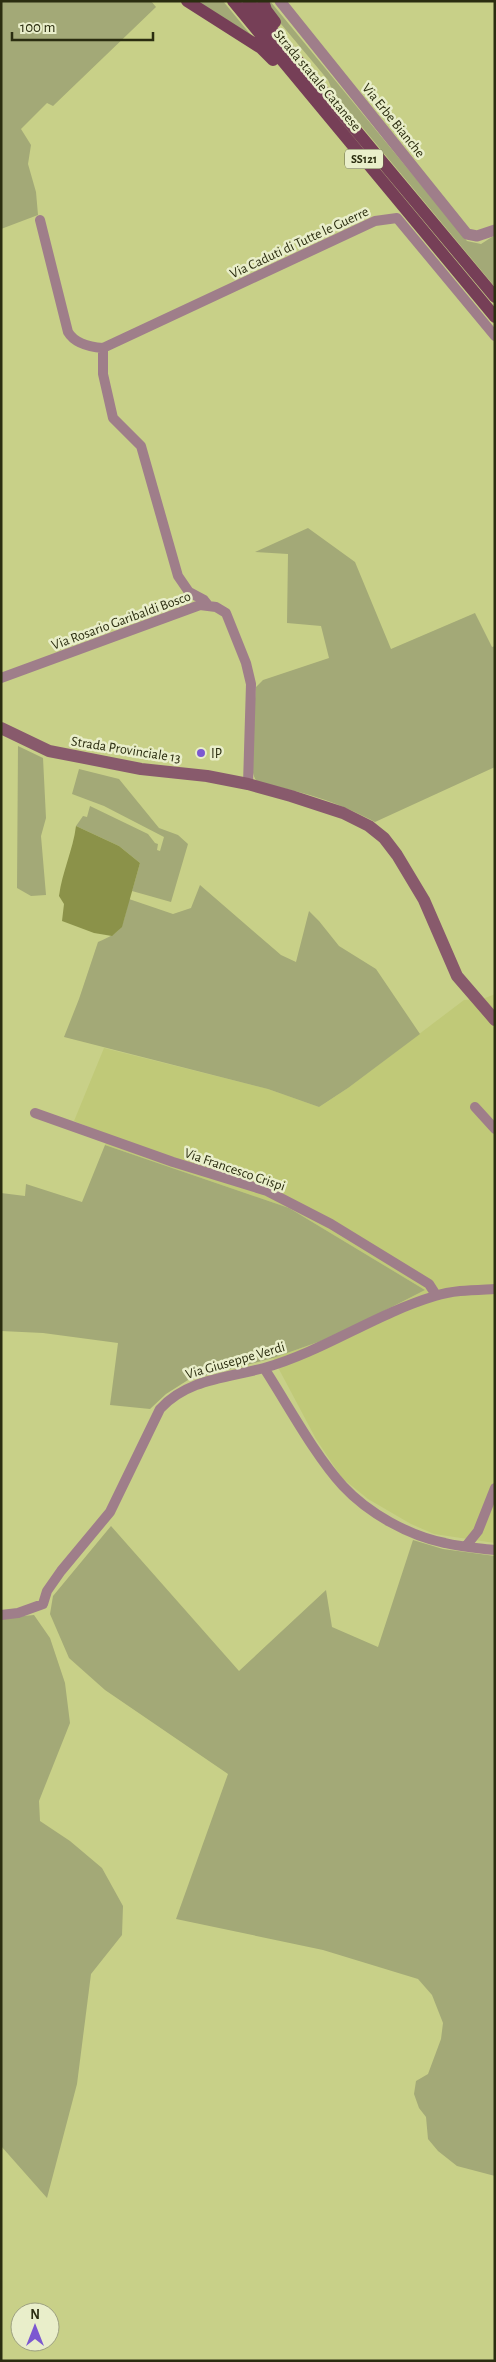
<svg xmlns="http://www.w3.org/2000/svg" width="496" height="2362" font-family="'Alegreya Sans',sans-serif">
  <rect width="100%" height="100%" fill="#c8d088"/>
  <path fill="#c0c978" d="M495,994v549l-61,-9 -23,-10 -43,-25 -26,-21 -26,-39 -43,-81 62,-22 90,-46 -136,-82 -184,-63 4,-10 -35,-14 30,-73 164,41 51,18 29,-19 116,-88 19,-1z"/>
  <path fill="#a3a977" d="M1,1h150l5,6 -103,99 -6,-3 -26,26 10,16 -3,19 8,28 2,23 -37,14z
    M196,1h27l32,39z
    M267,1h3l197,240 14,3 14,-9v52l-162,-195 -5,-12 -52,-62z
    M308,528l47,34 36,87 84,-36 17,34 3,-1v121l-120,55c-41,-22 -73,-30 -118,-40 -13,-18 -2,-72 -1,-95l7,-7 66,-22 -8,-32 -34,-3 1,-69 -33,-2z
    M18,746l25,12 3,60 -5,18 5,59 -15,1 -14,-8z
    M79,769l40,10 40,49 19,7 10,9 -17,58 -39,-11 8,-28 -21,-17 -43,-20 7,-10 4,1 3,-11 58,28 7,9 3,1 -1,6 3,1 4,-14 -60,-31 -32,-12z
    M200,885l81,70 15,7 13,-51 10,10 20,25 37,23 44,65 -72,54 -29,19 -51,-18 -204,-52 15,-38 19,-57c27,-11 24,-16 31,-43l44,15 18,-6z
    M105,1145l184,63 136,82 -90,46 -62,22 -85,22 -22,14 -16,15 -40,-4 8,-62 -75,-10 -42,-2v-138l24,3 1,-12 56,18z
    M111,1526l128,145 87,-81 6,37 46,20 35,-107 30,9 52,7v620l-38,-10 -19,-15 -10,-12 -2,-22 -7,-9 -5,-14 2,-13 12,-7 13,-35 2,-16 -11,-28 -14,-16 -95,-29 -147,-31 52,-145 -123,-84 -36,-32 -19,-44 3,-18z
    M34,1615l16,23 15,45 5,40 -31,78 1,20 30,20 32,27 21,38 -1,29 -31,39 -14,110 -30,114 -46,-52v-528z"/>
  <path fill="#8b9249" d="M76,826l43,20 21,17 -18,64 -10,9 -18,-3 -32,-12 2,-17 -5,-8c3,-24 14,-46 17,-70z"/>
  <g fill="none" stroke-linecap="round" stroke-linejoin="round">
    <path stroke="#9f7e8a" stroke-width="10" d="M40,220l28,112c7,12 22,15 35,16
      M103,348l272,-127 22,-3 98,118
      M103,348v26l10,44 28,28 37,130 11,16 15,8 4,5
      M1,678l199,-73 16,2 10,6 20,50 5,21 -3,100
      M475,1107l20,22
      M35,1113l138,49 94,29 64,33 98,60 7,11
      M264,1368c24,37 50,86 79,118 25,27 66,50 102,57 16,4 33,5 50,7
      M466,1546l12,-15 17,-43
      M1,1615l17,-2 25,-9 4,-13 14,-20 49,-59 50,-103c27,-30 67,-31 104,-41 60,-17 111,-54 171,-72 19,-6 40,-6 60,-7"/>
    <path stroke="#9f7e8a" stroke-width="11" d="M280,1l187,233 10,2 18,-6"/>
    <path stroke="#885a6c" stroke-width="12" d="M1,728l48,23 92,18 66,7 41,8 43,12 52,17 26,13 15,12 13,17 27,45 33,76 38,44"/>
    <path stroke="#763f57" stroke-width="12" d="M187,1l74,47 12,12
      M233,1l262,316
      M248,1l247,296
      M263,1l3,9 9,12"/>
  </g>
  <circle fill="#7c58d1" stroke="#e9eeca" stroke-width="2" cx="201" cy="753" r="5"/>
  <g text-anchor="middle" stroke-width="5" stroke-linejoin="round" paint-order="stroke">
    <rect fill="#e9eeca" stroke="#646748" stroke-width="1" x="345" y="149.5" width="38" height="19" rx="4"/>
    <g font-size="12" font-weight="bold" fill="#2b2d10">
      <text x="364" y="163">SS121</text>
    </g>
    <g font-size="14" fill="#2b2d10" stroke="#e9eeca">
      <text transform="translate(318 80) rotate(50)" y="5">Strada statale Catanese</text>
      <text transform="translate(394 120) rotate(51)" y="5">Via Erbe Bianche</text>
      <text transform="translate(299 242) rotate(-25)" y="5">Via Caduti di Tutte le Guerre</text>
      <text transform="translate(121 620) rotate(-20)" y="5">Via Rosario Garibaldi Bosco</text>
      <text transform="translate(126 749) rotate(9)" y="5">Strada Provinciale 13</text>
      <text transform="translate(235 1169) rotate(19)" y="5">Via Francesco Crispi</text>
      <text transform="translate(235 1360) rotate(-16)" y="5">Via Giuseppe Verdi</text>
    </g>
    <g font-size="14" fill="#2b2d10" stroke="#e9eeca" text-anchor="start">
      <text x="211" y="758">IP</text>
    </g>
  </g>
  <rect width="496" height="2362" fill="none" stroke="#2b2d10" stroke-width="5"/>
  <g transform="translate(35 2327)"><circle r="24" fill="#e9eeca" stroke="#9da180"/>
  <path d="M0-4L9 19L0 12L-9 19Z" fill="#7c58d1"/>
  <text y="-8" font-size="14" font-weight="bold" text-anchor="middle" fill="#2b2d10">N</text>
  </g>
  <path d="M12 32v8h141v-8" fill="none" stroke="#2b2d10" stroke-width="2.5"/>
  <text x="20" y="32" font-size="15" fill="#2b2d10" stroke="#e9eeca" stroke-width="4" paint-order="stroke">100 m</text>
</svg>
